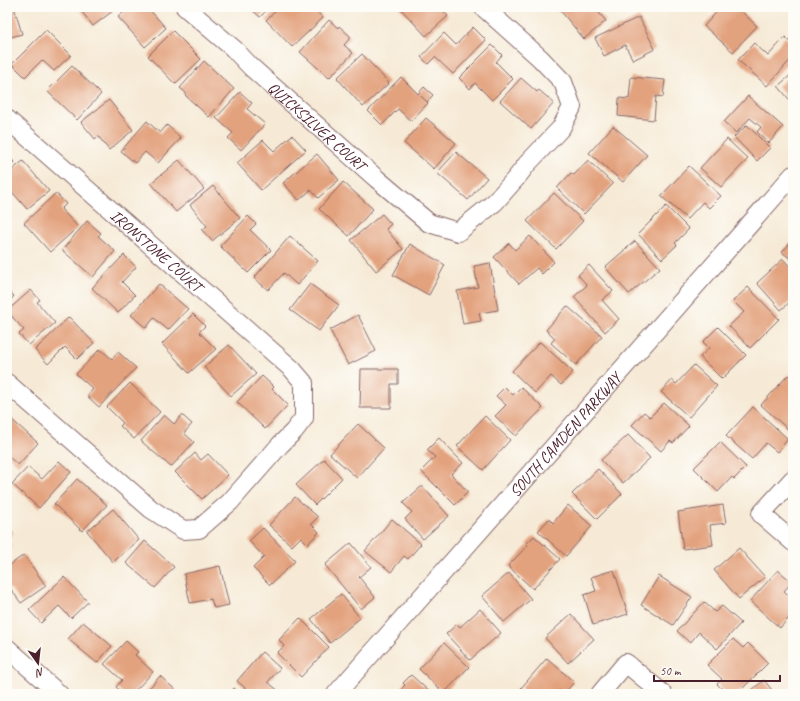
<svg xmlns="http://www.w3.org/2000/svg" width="800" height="701" font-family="Caveat,sans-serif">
  <rect width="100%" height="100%" fill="#fdfcf7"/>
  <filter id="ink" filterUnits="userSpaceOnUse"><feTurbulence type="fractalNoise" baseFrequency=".025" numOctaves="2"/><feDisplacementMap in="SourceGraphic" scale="8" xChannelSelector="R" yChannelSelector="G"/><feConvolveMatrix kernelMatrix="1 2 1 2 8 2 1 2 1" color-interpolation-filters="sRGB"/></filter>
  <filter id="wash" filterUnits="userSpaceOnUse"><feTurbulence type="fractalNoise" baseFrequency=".012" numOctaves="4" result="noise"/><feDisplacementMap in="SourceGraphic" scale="16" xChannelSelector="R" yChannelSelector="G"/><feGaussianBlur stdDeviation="0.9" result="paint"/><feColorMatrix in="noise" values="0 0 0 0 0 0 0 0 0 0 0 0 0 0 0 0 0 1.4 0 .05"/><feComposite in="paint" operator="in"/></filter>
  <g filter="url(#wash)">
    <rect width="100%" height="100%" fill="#f6ead6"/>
    <g id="blocks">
      <path fill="#e3a27e" d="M7,7h7l8,27 -15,4z
        M78,7h40l-25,19z
        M130,7h17l19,21 -21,19 -27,-30z
        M249,7h21l-10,10z
        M280,7h11l1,1 1,-1h20l10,11 -31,29 -26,-27z
        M399,7h41l8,9 -22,20z
        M561,7h33l12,14 -22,18 -25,-30z
        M721,7h23l-3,4 16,15 -24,26 -29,-26z
        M639,17l16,32 -22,11 -8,-15 -21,11 -9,-18z
        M329,20l9,8 1,-2 12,11 -7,8 9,8 -24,25 -29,-26z
        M473,27l13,13 -33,34 -18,-17 -7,7 -7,-7 23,-24 12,12z
        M46,30l25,25 -17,16 -12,-11 -17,17 -13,-13z
        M173,31l28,28 -26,25 -27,-28z
        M785,37l8,7v13l-26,29 -29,-26 16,-17 14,13z
        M492,45l10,10 -6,7 17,17 -21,21 -17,-17 -5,6 -11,-11z
        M362,54l27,29 -26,24 -26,-29z
        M204,61l30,28 -25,28 -24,-22 1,-2 -6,-5z
        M72,66l29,28 -24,26 -30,-29z
        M793,73v31l-15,-18z
        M401,77l17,17 6,-7 9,8 -6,7 -6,-6 7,7 -17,18 -13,-12 -16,16 -14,-14z
        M631,77l34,3 -2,17 -7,-1 -2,24 -36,-4 1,-18 10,1z
        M521,78l16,14 2,-2 15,13 -23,26 -31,-28z
        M240,92l12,11 -5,6 18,15 -24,26 -13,-12 5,-5 -17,-15z
        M748,96l35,31 -14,16 -12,-11 4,-5 -11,-9 -14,15 -12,-11z
        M109,100l24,30 -24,20 -11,-14 -3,3 -14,-17z
        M426,118l30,25 -22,26 -30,-26z
        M147,121l13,12 7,-8 14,13 -23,25 -13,-11 -10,11 -14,-12z
        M747,125l23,23 -13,13 -23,-24z
        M613,126l34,29 -24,27 -34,-29z
        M292,135l14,15 -45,40 -24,-27 26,-23 11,11z
        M727,139l21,20 -27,28 -21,-19z
        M456,152l31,26 -19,22 -31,-27z
        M7,154l7,8 -7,5z
        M317,154l22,26 -21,18 -7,-8 -12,10 -16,-17z
        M179,160l25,29 -28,23 -25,-29z
        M588,160l25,24 -29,30 -27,-26 14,-15 3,2z
        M23,161l26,30 -22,18 -20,-23v-12z
        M689,166l32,30 -12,12 -6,-6 -16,17 -26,-23z
        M343,182l30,27 -24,27 -30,-27z
        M213,186l27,32 -28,23 -10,-11 5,-4 -17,-21z
        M56,193l10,11 -5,5 17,18 -28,25 -26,-29z
        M554,193l29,28 -27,28 -29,-28z
        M666,206l23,23 -14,14 2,2 -15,14 -24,-25z
        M382,214l9,10 -5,5 17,20 -27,22 -25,-31z
        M248,216l8,8 -6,6 21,20 -23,23 -28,-27z
        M87,221l14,12 -3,3 17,15 -22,26 -31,-27z
        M290,236l28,25 -21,24 -13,-12 -16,17 -14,-12z
        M530,236l24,26 -12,12 -5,-6 -18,16 -25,-27 15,-14 6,7z
        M793,240v21l-11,-9z
        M635,241l25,27 -31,26 -24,-27z
        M410,244l35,21 -16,30 -36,-20z
        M124,255l12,12 -14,15 13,13 -17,18 -26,-25z
        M783,259l10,11v29l-12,11 -24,-27z
        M490,263l8,47 -19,3 2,8 -18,3 -6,-33 21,-4 -4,-21z
        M589,265l24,26 -11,9 17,19 -14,13 -31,-35 13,-12 -9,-10z
        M159,284l29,25 -20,21 -14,-12 -8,10 -15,-13z
        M310,284l29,21 -20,26 -29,-21z
        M748,287l31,32 -29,29 -21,-22 15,-14 -11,-11z
        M7,290l7,6 -7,9z
        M31,290l9,10 -3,2 18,21 -26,22 -10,-11 5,-4 -17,-19z
        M567,306l35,30 -26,29 -25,-22 4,-5 -9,-8z
        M193,314l12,12 -6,6 17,17 -27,24 -27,-29z
        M358,315l18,36 -28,14 -18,-35z
        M69,317l25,26 -17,16 -12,-12 -17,17 -13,-14z
        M718,327l28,28 -24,24 -22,-22 9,-9 -6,-6z
        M540,342l33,30 -12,13 -10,-9 -16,17 -23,-22z
        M229,345l27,29 -25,22 -27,-29z
        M100,349l12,10 6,-7 18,16 -37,39 -12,-11 6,-7 -17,-15z
        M694,365l23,21 -28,31 -28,-25 11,-12 4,4z
        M361,369h37v15h-7v24h-31z
        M788,375l5,4v51l-2,2 -30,-27z
        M262,376l12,11 -2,2 16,16 -23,24 -28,-27z
        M130,383l30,29 -26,27 -14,-13 3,-3 -16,-16z
        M505,387l8,8 8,-8 22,21 -27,28 -21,-20 11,-11 -10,-9z
        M664,403l25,23 -16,17 -3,-2 -9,10 -29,-26 12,-13 6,5z
        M753,407l35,32 -11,13 -11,-9 -14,16 -26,-23z
        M164,415l10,9 8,-9 10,9 -8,9 10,9 -23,25 -30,-26z
        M485,416l25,24 -27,30 -26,-24z
        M10,418l28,25 -20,22 -11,-10v-33z
        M358,424l26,24 -27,30 -27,-24z
        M628,435l22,23 -27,25 -22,-23z
        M439,438l24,25 -12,11 17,18 -13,13 -34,-34 14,-14 -8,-7z
        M720,442l26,25 -12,12 -2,-2 -14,15 -24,-24z
        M195,453l6,7 7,-6 20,21 -26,24 -27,-27z
        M324,459l18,19 -27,27 -19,-20z
        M59,461l12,11 -32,36 -27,-24 16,-17 14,12z
        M598,469l24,25 -25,25 -25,-25z
        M77,479l30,26 -25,26 -28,-27z
        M422,486l27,30 -26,23 -18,-20 7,-7 -9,-9z
        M295,497l23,20 -7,7 8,8 -11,12 -7,-7 -9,9 -23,-21z
        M568,505l24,21 -26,30 -28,-25 11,-12 4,4z
        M723,505l3,18 -16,2 3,20 -30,4 -5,-37z
        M113,509l26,31 -26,22 -26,-31z
        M392,519l29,25 -13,15 -4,-3 -13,16 -26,-21z
        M7,528l6,5 -6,7z
        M263,528l32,33 -25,24 -17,-17 11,-11 -15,-16z
        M534,536l26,23 -27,30 -25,-23 20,-21 -2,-1z
        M145,541l29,26 -19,21 -29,-25z
        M7,543l5,3 -5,6z
        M351,543l20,24 -12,10 16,20 -14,12 -36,-44z
        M739,548l26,29 -26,22 -25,-29z
        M24,555l22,31 -25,17 -11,-15 -3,2v-23z
        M220,566l9,39 -15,3 -3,-9 -21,4 -6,-29z
        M614,570l14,44 -35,11 -9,-30 12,-4 -5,-14z
        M778,570l14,12 -8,9 9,8v14l-13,15 -30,-27z
        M509,573l22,26 -27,23 -22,-26z
        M659,576l33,21 -19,28 -32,-20z
        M64,577l24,25 -17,16 -12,-12 -18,17 -12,-13z
        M341,594l19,24 -30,25 -19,-24z
        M704,602l11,10 7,-6 19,17 -24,26 -18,-17 -9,11 -13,-12z
        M480,609l21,24 -31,27 -24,-26 11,-10 3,3z
        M571,614l23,25 -26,24 -23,-25z
        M300,618l29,29 -28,30 -24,-24 7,-7 -5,-6z
        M83,622l29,24 -15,17 -29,-24z
        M733,639l10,9 5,-5 20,20 -31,31h-10l-10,-10 5,-5 -15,-14z
        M126,641l12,11 -3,3 18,17 -21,22h-8l-8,-7 6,-7 -18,-16z
        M444,643l25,24 -25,26 -25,-24z
        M262,652l18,16 -12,14 14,12h-30l-15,-13z
        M547,658l27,24 -10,12 -5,-4 -3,4h-28l-7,-6z
        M411,675l21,19h-35l8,-9 -2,-2z
        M160,676l20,18h-36z
        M764,680l11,14h-28z
        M234,688l8,6h-13z"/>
    </g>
  </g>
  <g filter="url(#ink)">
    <use href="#blocks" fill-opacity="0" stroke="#866667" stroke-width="1"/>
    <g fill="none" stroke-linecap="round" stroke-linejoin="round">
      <g stroke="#866667" stroke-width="20">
        <g id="minor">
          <path id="s1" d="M185,7l49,42 17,18 126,112 52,44 29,9 37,-30 22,-25 10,-13 34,-36 11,-21 -9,-25 -23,-24 -57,-51"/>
          <path id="s2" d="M7,119l285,250 12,14v35l-10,13 -14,14 -50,57 -31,27 -16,1 -32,-21 -144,-126"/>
          <path d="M793,479l-32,35 32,28"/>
          <path d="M7,648l52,46"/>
          <path id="s3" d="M336,694l457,-519"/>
          <path d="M600,694l26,-31 37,31"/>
        </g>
      </g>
      <use href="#minor" stroke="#fff" stroke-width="18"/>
    </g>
  </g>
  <g text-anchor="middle" stroke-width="3.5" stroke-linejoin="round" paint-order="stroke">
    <g font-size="16" fill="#4a1f2b" stroke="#fdfcf7">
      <text dy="6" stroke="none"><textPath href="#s1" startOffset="178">QUICKSILVER COURT</textPath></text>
      <text dy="6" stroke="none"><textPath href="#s2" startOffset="199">IRONSTONE COURT</textPath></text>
      <text dy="6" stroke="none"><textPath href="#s3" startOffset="346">SOUTH CAMDEN PARKWAY</textPath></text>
    </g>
  </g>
  <rect width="800" height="701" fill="none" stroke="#fdfcf7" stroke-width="24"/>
  <g transform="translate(38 663) rotate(165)" stroke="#fdfcf7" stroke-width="3" paint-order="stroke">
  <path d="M0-3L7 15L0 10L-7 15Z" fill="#4a1f2b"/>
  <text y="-6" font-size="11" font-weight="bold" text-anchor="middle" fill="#4a1f2b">N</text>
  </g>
  <path d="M654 675v6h126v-6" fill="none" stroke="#4a1f2b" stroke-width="2"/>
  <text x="660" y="675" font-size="12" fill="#4a1f2b" stroke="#fdfcf7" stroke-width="3" paint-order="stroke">50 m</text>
</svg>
